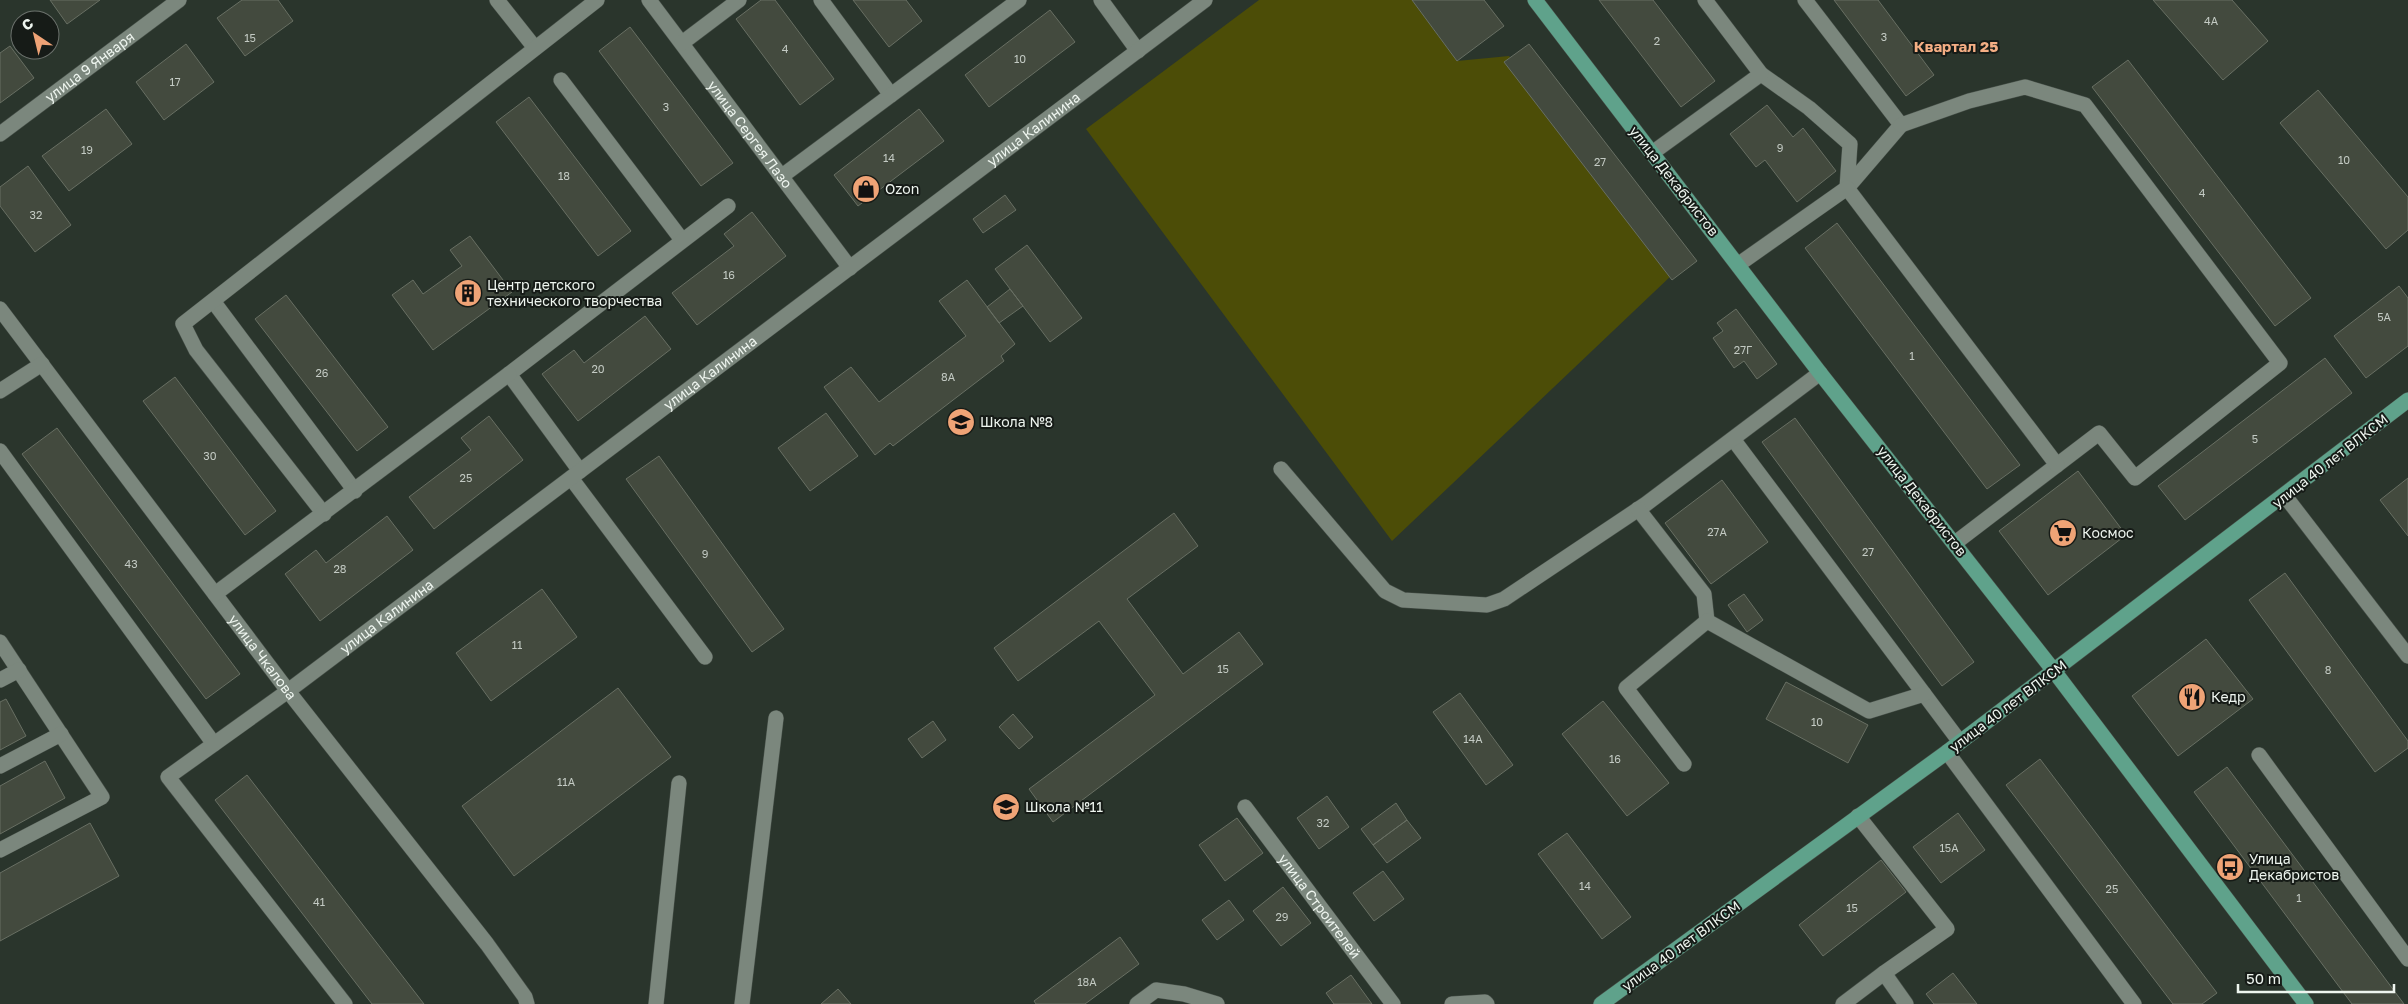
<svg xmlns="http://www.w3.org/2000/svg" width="2408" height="1004" font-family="'Golos Text',sans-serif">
  <rect width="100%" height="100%" fill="#2a352c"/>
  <path fill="#4c4d07" d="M1259,0h153l45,61 52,-5 164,218 -281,267 -306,-412z"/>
  <path fill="#434a3e" stroke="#686f63" d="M50,0h50l-33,24z
    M242,0h36l15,21 -48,35 -28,-38z
    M761,0h14l59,79 -34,26 -64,-86z
    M853,0h53l16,21 -33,26z
    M1412,0h72l20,26 -47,35z
    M1599,0h54l62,81 -34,26z
    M1834,0h44l56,75 -28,21z
    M2153,0h79l36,41 -45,39z
    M1050,10l25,32 -86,65 -24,-32z
    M630,27l103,136 -32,23 -102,-135z
    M186,44l28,38 -50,38 -28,-38z
    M1529,44l168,217 -25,19 -168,-218z
    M10,46l24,32 -34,25v-50z
    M2128,60l183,238 -36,28 -183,-239z
    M2318,90l90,107v33l-22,19 -106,-126z
    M529,97l102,134 -33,25 -102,-134z
    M1767,105l26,32 10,-9 33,43 -39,31 -32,-42 -9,7 -26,-33z
    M106,109l26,35 -63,47 -27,-35z
    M919,109l25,32 -86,65 -24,-31z
    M28,166l43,59 -36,27 -35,-46v-19z
    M1005,195l11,15 -33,23 -10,-14z
    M752,212l34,44 -89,69 -25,-32 62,-47 -10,-12z
    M1837,223l183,242 -33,24 -182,-241z
    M470,236l42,56 -79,58 -41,-55 21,-15 10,14 39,-28 -12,-16z
    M1027,245l55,73 -32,24 -55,-73z
    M967,280l48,64 -14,12 3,5 -111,85 -3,-3 -15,12 -51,-68 27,-20 28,35 87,-66 -27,-35z
    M2399,286l9,12v48l-42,32 -32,-42z
    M1010,289l13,17 -24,17 -12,-16z
    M286,295l102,132 -31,24 -102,-132z
    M1736,309l41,55 -20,15 -13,-18 -10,7 -21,-30 10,-7 -6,-8z
    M645,316l26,33 -93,72 -36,-47 32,-24 10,13z
    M2325,358l27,35 -167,127 -27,-34z
    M175,377l101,134 -31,24 -102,-134z
    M826,413l32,43 -48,35 -32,-43z
    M489,416l34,44 -89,69 -25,-32 62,-47 -10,-12z
    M1795,418l179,244 -32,24 -180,-244z
    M57,428l183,246 -34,25 -184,-245z
    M659,456l125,173 -32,23 -126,-173z
    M2078,471l48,64 -78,60 -49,-64z
    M2408,478v58l-28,-36z
    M1722,480l46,62 -57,42 -46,-61z
    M1174,513l24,33 -71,53 56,75 56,-42 24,32 -210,158 -24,-33 126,-94 -56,-74 -81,60 -24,-33z
    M387,516l26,34 -93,71 -35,-47 31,-24 10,13z
    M2285,573l123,168v7l-33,24 -126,-172z
    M542,589l35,48 -86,64 -35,-48z
    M1744,594l19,26 -16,12 -19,-27z
    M2206,639l47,60 -75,57 -46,-60z
    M1786,682l82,43 -20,38 -82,-44z
    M618,688l53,69 -157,119 -52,-70z
    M1460,693l53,72 -27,20 -53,-73z
    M6,699l20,37 -26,14v-48z
    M1603,701l66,82 -42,33 -65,-82z
    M1013,714l20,23 -14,12 -20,-22z
    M933,721l13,19 -24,18 -14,-19z
    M2040,759l177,234 -15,11h-29l-167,-219z
    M45,761l20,37 -65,36v-48z
    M2227,767l177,237h-52l-158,-212z
    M247,775l177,229h-52l-157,-204z
    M1327,796l22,31 -30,22 -22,-31z
    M1396,803l11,17 -34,25 -12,-16z
    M1958,813l27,37 -44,33 -28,-36z
    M1237,818l26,35 -38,28 -26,-36z
    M1407,820l14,18 -34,25 -14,-18z
    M90,823l29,53 -119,65v-68z
    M1567,833l64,84 -29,22 -64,-85z
    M1881,860l25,32 -83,64 -24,-31z
    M1383,871l21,28 -30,22 -21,-28z
    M1283,887l28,36 -30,23 -28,-35z
    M1229,900l15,20 -27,20 -15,-20z
    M1120,937l19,27 -54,40h-49l-2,-3z
    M1953,973l24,31h-43l-8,-10z
    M1351,975l21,29h-38l-8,-11z
    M838,989l13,15h-30z"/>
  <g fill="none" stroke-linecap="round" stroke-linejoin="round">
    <g stroke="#475049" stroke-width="16">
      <g id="minor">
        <path d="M497,0l38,48"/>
        <path id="s1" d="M649,0l201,268"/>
        <path d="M821,0l70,95"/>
        <path d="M1101,0l37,51"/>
        <path d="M682,43l57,-43"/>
        <path d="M1761,74l48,34 41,36 -3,44 54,-63 -96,-125"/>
        <path d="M561,80l121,160"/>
        <path d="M1901,125l68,-24 56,-14 60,18 195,258 -145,115 -36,-45 -144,110"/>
        <path id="s2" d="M0,134l179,-134"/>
        <path d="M1652,153l109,-79 -56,-74"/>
        <path d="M782,176l237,-176"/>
        <path d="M1739,264l108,-76 210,277"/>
        <path d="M213,301l142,190"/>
        <path id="s3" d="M0,309l288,382 199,253 38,53 2,7"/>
        <path d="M0,391l42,-27"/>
        <path d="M1733,439l227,303"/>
        <path d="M0,451l214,293"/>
        <path d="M1281,469l104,122 18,9 84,5 17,-6 142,-95 174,-131"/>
        <path d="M580,471l-71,-97 219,-168"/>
        <path d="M571,478l134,179"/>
        <path d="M2285,496l123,160"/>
        <path d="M1638,509l66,85 3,27"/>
        <path d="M324,514l-128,-164 -13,-26 414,-324"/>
        <path d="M215,594l294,-220"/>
        <path d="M0,642l102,155 -102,53"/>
        <path d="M0,680l19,-10"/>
        <path d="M1947,752l187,252"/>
        <path d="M2259,755l149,204"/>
        <path d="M1684,764l-58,-76 81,-67 162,90 55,-17"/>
        <path d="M0,766l61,-32"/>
        <path id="s4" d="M1245,807l148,197"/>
        <path d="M1858,816l89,113 -63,44 22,31"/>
        <path id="s5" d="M345,1004l-177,-227 120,-86 917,-691"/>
        <path d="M656,1004l23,-221"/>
        <path d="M742,1004l34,-286"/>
        <path d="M1137,1004l19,-14 28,4 33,10"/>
        <path d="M1452,1004l33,-2 2,2"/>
        <path d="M1843,1004l41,-31"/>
      </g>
    </g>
    <g stroke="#475049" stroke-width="16">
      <path id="major" d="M1535,0l285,373 234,298 252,333
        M1601,1004l346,-252 461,-352"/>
    </g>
    <use href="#minor" stroke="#7b877d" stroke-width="15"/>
    <use href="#major" stroke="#5fa28b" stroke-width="15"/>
  </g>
  <defs>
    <g id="shop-disc" transform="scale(1.4375)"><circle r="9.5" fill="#efa376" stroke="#161b17"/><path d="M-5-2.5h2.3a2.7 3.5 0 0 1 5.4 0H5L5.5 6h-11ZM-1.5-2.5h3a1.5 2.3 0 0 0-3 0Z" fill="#111"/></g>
    <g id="building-disc" transform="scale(1.4375)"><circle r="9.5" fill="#efa376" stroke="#161b17"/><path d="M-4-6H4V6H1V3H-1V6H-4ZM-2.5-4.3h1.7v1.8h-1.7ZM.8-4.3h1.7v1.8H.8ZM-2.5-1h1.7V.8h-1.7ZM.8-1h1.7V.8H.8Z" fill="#111"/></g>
    <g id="school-disc" transform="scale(1.4375)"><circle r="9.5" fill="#efa376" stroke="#161b17"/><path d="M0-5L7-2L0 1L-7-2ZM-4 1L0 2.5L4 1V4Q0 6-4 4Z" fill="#111"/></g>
    <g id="supermarket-disc" transform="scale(1.4375)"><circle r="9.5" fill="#efa376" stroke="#161b17"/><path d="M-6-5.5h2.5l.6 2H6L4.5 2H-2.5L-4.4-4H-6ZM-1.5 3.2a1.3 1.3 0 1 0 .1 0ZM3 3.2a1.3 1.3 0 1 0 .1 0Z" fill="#111"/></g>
    <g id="restaurant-disc" transform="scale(1.4375)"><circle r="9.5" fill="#efa376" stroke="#161b17"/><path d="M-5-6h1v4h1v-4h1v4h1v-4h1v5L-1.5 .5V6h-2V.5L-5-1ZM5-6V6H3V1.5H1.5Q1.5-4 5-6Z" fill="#111"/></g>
    <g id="bus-disc" transform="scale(1.4375)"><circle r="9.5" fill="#efa376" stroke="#161b17"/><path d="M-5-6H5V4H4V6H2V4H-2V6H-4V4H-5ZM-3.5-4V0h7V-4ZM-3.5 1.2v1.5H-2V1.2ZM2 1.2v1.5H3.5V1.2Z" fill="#111"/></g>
  </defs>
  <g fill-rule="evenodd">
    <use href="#shop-disc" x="866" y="189"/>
    <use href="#building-disc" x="468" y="293"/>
    <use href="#school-disc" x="961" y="422"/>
    <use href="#supermarket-disc" x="2063" y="533"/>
    <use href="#restaurant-disc" x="2192" y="697"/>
    <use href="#school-disc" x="1006" y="807"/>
    <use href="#bus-disc" x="2230" y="867"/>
  </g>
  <g text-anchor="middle" stroke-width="4" stroke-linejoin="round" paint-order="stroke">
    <g font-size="11" fill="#c3cac3">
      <text x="2211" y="25">4А</text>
      <text x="1884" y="41">3</text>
      <text x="250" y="42">15</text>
      <text x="1657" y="45">2</text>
      <text x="785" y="53">4</text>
      <text x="1020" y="63">10</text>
      <text x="175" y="86">17</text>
      <text x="666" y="111">3</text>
      <text x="1780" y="152">9</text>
      <text x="87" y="154">19</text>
      <text x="889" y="162">14</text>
      <text x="2344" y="164">10</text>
      <text x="1600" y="166">27</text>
      <text x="564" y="180">18</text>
      <text x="2202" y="197">4</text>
      <text x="36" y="219">32</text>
      <text x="729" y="279">16</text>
      <text x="2384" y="321">5А</text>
      <text x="1743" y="354">27Г</text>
      <text x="1912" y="360">1</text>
      <text x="598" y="373">20</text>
      <text x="322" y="377">26</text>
      <text x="948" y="381">8А</text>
      <text x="2255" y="443">5</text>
      <text x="210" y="460">30</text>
      <text x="466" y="482">25</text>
      <text x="1717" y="536">27А</text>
      <text x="1868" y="556">27</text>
      <text x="705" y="558">9</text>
      <text x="131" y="568">43</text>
      <text x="340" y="573">28</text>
      <text x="517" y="649">11</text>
      <text x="1223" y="673">15</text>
      <text x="2328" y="674">8</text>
      <text x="1817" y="726">10</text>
      <text x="1473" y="743">14А</text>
      <text x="1615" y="763">16</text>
      <text x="566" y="786">11А</text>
      <text x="1323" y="827">32</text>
      <text x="1949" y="852">15А</text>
      <text x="1585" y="890">14</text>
      <text x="2112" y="893">25</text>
      <text x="2299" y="902">1</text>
      <text x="319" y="906">41</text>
      <text x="1852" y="912">15</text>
      <text x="1282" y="921">29</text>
      <text x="1087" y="986">18А</text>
    </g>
    <g font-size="14" fill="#eef5ef" stroke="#161b17">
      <text dy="5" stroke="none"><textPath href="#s2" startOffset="112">улица 9 Января</textPath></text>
      <text dy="5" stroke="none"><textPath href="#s5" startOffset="1369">улица Калинина</textPath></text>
      <text dy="5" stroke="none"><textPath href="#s1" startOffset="168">улица Сергея Лазо</textPath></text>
      <text transform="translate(1674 181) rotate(52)" y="5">улица Декабристов</text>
      <text dy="5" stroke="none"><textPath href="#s5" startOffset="964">улица Калинина</textPath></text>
      <text transform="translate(2330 461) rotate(-38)" y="5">улица 40 лет ВЛКСМ</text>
      <text transform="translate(1922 501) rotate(52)" y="5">улица Декабристов</text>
      <text dy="5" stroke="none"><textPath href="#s5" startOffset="559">улица Калинина</textPath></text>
      <text dy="5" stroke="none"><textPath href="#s3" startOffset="436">улица Чкалова</textPath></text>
      <text transform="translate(2008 706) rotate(-37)" y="5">улица 40 лет ВЛКСМ</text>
      <text dy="5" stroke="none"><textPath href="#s4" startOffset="124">улица Строителей</textPath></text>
      <text transform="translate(1681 946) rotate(-36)" y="5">улица 40 лет ВЛКСМ</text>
    </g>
    <g font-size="14" fill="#eef5ef" stroke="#161b17" text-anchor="start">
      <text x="885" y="194">Ozon</text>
      <text x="487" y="290">Центр детского<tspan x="487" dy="16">технического творчества</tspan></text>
      <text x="980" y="427">Школа №8</text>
      <text x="2082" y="538">Космос</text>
      <text x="2211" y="702">Кедр</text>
      <text x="1025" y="812">Школа №11</text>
      <text x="2249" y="864">Улица<tspan x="2249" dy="16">Декабристов</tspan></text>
    </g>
    <g font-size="15" font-weight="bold" fill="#f4ae84" stroke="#161b17">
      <text x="1956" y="52">Квартал 25</text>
    </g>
  </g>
  <g transform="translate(35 35) rotate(325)"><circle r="24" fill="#161b17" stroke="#6c726d"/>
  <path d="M0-4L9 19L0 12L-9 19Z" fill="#efa376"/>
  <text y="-8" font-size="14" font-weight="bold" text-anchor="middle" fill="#eef5ef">С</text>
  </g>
  <path d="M2238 984v8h156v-8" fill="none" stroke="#eef5ef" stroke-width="2.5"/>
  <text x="2246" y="984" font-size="15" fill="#eef5ef" stroke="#161b17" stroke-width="4" paint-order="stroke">50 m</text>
</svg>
